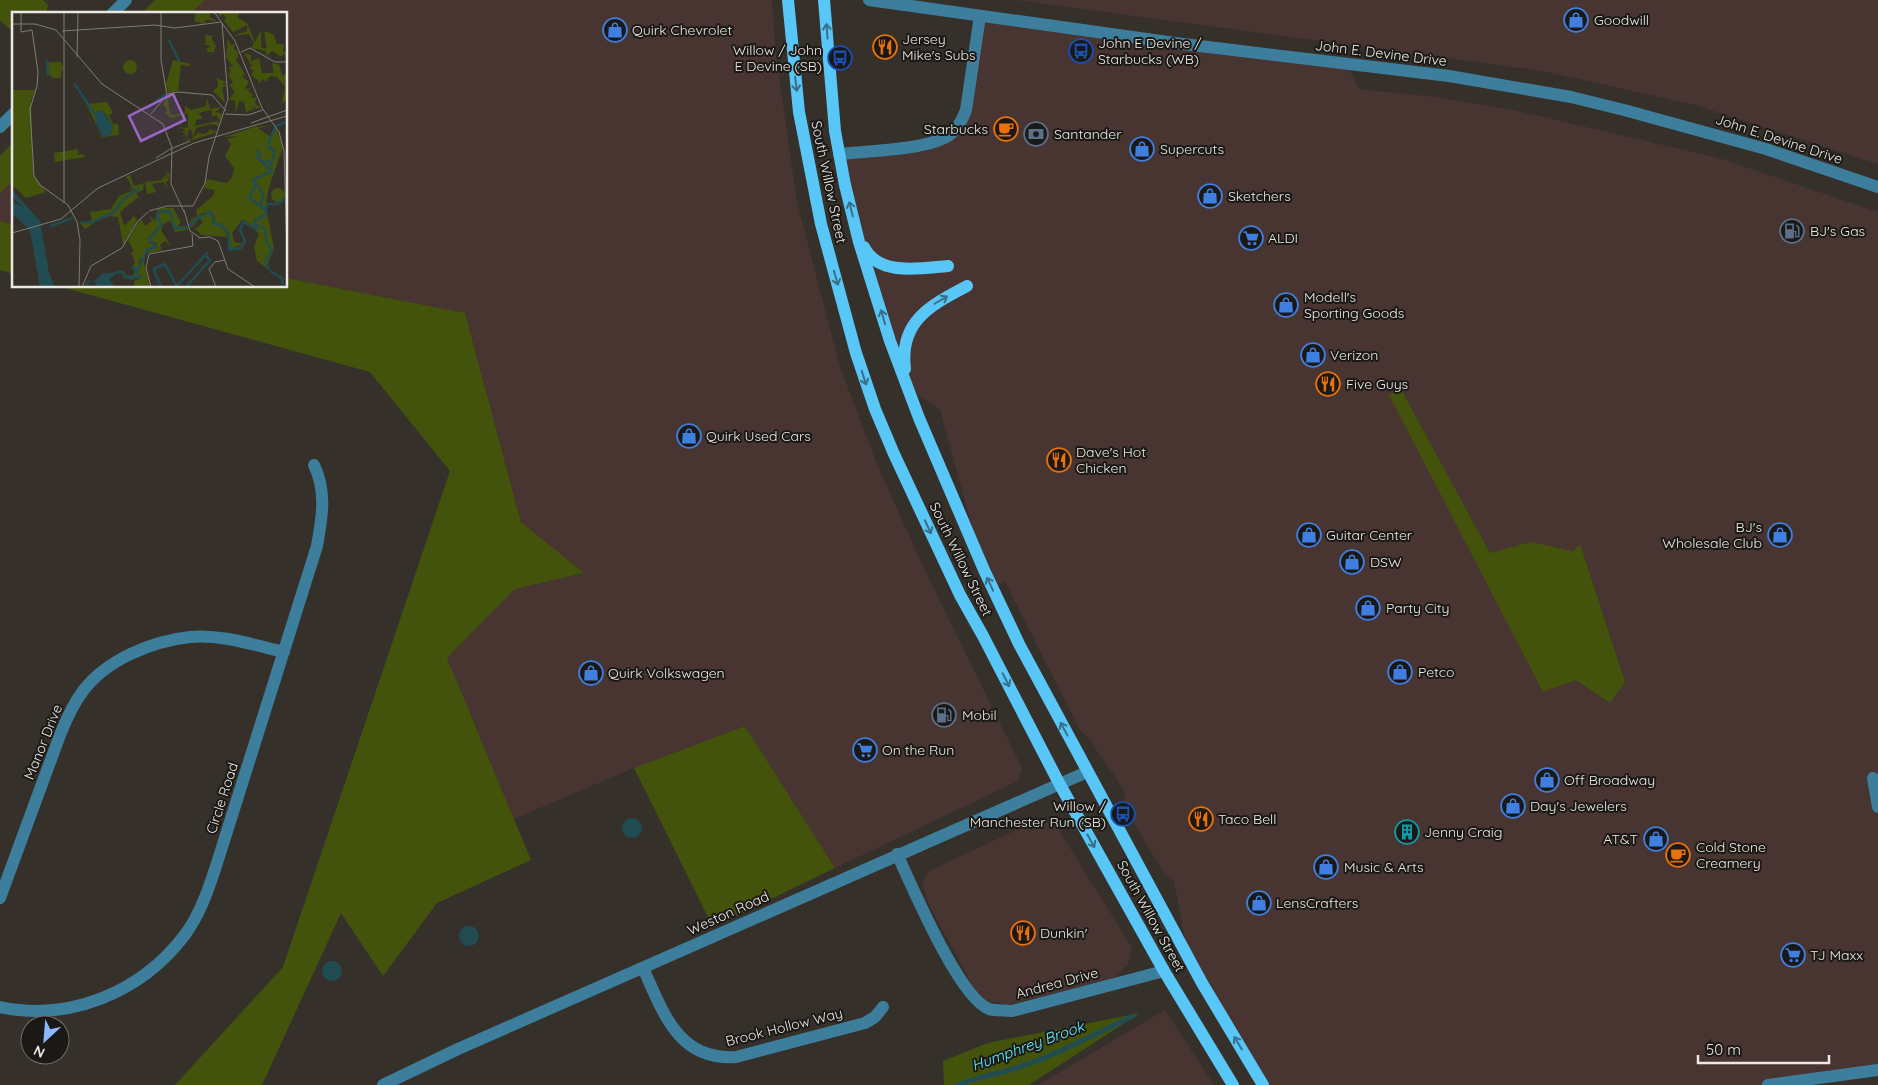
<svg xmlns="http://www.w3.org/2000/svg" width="1878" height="1085" font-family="Quicksand,sans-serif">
  <rect width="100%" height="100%" fill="#35312a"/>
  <path fill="#483430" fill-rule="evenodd" d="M205,0h567l4,54 21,148 43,165 39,102 49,108 94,191 -4,13 -183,87 -90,-142 -111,42 -120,51 -67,-161 68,-69 69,-16 -63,-51 -56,-209 -179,-35v-264h-96z
    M1016,0h862v164l-183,-59 -152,-34z
    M980,16l366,47 13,26 76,8 78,13 206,48 159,54v858l-110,15h-505l-74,-126 -15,-78 -10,-8 -39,-64v-17l-35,-52 -10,-10 -75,-148 -13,6 -8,-18 -44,-160 -33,-24 -68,-232 80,-8 37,-16zM1401,389l89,164 41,-11 43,9 5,-7 -3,136 -33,11 -153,-296z
    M14,180v44l-14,-3v-28z
    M1042,818l8,1 7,8 75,121 -4,17 -16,15 -106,25 -20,-5 -12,-12 -45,-83 -7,-21 5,-12z
    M1165,1010l49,75h-176z"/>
  <path fill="#44530c" d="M0,0h43l5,5 -2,9h-32v18l-14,-11z
    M155,0h50l-15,14h-49z
    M14,141v39l-14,13v-37z
    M0,221l14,3v50l-14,-4z
    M286,278l179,35 56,209 63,51 -69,16 -68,69 84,202 -94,43 -54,73 -42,-63 -79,172h-87l108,-118 167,-496 -80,-99 -312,-86h228z
    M1401,389l89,164 41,-11 42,9 7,-7 45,138 -15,21 -34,-23 -33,12 -154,-297z
    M745,726l90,142 -122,59 -79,-159z
    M1140,1013l-111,72h-85l-1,-24 45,-18z"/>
  <path fill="#214c52" d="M622 828a10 10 0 1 1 20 0a10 10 0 1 1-20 0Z
    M459 936a10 10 0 1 1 20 0a10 10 0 1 1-20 0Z
    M322 971a10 10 0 1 1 20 0a10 10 0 1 1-20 0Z"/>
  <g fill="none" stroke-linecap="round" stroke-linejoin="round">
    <path stroke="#214c52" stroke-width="5" d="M958,1085c17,-7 34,-10 52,-15 43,-13 83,-35 123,-54"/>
    <path stroke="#3d7e9c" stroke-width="12" d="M869,0l306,43 274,33 122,21 53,13 142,39 112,38
      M112,14l14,-14
      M0,127l14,-14
      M839,154c28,-3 84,-4 107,-17 11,-6 16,-16 20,-27l14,-94
      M1873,778l5,29
      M897,854c15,32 62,144 92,155 6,2 16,1 23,2l152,-40
      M0,898l60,-163c6,-15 13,-31 23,-44 23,-31 69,-50 107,-54 31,-3 64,8 94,15
      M643,968c20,44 35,93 93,89l129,-34 10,-6 8,-10
      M0,1007c70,15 141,-15 184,-71 16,-21 25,-48 33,-73l100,-317c5,-28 10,-54 -3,-81
      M383,1085l75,-36 629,-277
      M1768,1085l110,-15"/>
    <path stroke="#59c6f8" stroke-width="12" d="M788,0l11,112 22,112 35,129 19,56 19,45 66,141 23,41 76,147 105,188 69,114
      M824,0l11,131 10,54 14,57 31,99 29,77 65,152 35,74 183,339 61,102
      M864,247c15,30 57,21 84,19
      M905,369c-6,-48 26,-64 62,-83"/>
  </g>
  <defs><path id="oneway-shaft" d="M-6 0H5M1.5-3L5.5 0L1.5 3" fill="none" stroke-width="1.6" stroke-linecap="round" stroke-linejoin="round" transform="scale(1.25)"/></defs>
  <g stroke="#3a7087">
    <use href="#oneway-shaft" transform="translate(827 31) rotate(-94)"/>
    <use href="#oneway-shaft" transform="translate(796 84) rotate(83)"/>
    <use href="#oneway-shaft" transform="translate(851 209) rotate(-104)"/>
    <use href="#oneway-shaft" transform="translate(836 278) rotate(74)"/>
    <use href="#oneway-shaft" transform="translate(941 300) rotate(-30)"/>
    <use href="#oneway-shaft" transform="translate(883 317) rotate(-106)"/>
    <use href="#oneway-shaft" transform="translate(864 378) rotate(72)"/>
    <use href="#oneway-shaft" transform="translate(928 527) rotate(65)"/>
    <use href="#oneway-shaft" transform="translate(990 584) rotate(-115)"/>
    <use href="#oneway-shaft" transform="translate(1006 680) rotate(63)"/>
    <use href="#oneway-shaft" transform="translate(1064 729) rotate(-118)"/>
    <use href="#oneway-shaft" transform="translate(1091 841) rotate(61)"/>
    <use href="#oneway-shaft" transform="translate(1238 1043) rotate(-121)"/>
  </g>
  <defs>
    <g id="shop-ring" transform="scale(1.25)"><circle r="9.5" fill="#1b1916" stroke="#3f7fe0" stroke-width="1.5"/><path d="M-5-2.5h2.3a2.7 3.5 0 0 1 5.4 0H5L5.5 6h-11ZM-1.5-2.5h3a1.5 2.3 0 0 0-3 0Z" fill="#3f7fe0"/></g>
    <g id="restaurant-ring" transform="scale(1.25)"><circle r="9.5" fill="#1b1916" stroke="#e8710a" stroke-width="1.5"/><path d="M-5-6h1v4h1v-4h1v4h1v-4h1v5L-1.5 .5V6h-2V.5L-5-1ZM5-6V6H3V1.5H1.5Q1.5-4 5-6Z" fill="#e8710a"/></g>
    <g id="bus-ring" transform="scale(1.25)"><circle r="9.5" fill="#1b1916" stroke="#1a4fb4" stroke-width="1.5"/><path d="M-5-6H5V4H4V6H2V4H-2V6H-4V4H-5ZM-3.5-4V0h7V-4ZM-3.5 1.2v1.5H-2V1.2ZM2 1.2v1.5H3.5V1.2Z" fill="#1a4fb4"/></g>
    <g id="cafe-ring" transform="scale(1.25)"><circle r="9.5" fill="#1b1916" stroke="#e8710a" stroke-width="1.5"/><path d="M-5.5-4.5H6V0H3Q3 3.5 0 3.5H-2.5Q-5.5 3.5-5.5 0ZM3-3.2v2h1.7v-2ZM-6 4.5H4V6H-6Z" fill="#e8710a"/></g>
    <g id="bank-ring" transform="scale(1.25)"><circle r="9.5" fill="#1b1916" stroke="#5c6f8a" stroke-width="1.5"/><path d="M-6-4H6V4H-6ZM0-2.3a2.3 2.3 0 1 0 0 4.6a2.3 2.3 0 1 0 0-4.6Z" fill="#5c6f8a"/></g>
    <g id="fuel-ring" transform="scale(1.25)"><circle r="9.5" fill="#1b1916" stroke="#5c6f8a" stroke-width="1.5"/><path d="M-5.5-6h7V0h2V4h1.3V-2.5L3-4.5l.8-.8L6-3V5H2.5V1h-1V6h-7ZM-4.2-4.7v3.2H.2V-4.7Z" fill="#5c6f8a"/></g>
    <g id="supermarket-ring" transform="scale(1.25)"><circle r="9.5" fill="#1b1916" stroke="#3f7fe0" stroke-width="1.5"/><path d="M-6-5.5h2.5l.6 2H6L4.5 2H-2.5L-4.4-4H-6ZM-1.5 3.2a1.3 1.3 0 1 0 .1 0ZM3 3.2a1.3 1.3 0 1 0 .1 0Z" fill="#3f7fe0"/></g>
    <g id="building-ring" transform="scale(1.25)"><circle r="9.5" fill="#1b1916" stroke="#0f9aa8" stroke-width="1.5"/><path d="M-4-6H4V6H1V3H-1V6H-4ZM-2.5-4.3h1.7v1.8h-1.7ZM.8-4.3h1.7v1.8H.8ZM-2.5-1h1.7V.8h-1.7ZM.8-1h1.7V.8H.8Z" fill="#0f9aa8"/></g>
  </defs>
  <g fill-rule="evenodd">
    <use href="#shop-ring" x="1576" y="20"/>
    <use href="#shop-ring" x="615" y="30"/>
    <use href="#restaurant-ring" x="885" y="47"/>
    <use href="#bus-ring" x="1081" y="51"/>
    <use href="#bus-ring" x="840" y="58"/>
    <use href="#cafe-ring" x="1006" y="129"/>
    <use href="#bank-ring" x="1036" y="134"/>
    <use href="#shop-ring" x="1142" y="149"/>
    <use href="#shop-ring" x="1210" y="196"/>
    <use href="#fuel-ring" x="1792" y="231"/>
    <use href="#supermarket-ring" x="1251" y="238"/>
    <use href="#shop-ring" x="1286" y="305"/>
    <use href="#shop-ring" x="1313" y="355"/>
    <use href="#restaurant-ring" x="1328" y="384"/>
    <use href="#shop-ring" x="689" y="436"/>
    <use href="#restaurant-ring" x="1059" y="460"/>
    <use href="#shop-ring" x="1309" y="535"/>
    <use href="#shop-ring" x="1780" y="535"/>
    <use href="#shop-ring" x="1352" y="562"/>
    <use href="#shop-ring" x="1368" y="608"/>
    <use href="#shop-ring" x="1400" y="672"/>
    <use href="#shop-ring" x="591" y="673"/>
    <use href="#fuel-ring" x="944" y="715"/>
    <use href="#supermarket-ring" x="865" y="750"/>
    <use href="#shop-ring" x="1547" y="780"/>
    <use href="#shop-ring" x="1513" y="806"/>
    <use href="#bus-ring" x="1123" y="814"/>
    <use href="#restaurant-ring" x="1201" y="819"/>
    <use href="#building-ring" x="1407" y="832"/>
    <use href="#shop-ring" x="1656" y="839"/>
    <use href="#cafe-ring" x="1678" y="855"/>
    <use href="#shop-ring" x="1326" y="867"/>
    <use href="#shop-ring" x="1259" y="903"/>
    <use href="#restaurant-ring" x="1023" y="933"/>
    <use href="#supermarket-ring" x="1793" y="955"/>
  </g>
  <g text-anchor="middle" stroke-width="4" stroke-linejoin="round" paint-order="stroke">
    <g font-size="14" fill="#ece9e5" stroke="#1b1916" text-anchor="start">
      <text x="1594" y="25">Goodwill</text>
      <text x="632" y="35">Quirk Chevrolet</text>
      <text x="902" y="44">Jersey<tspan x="902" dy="16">Mike's Subs</tspan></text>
      <text x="1098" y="48">John E Devine /<tspan x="1098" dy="16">Starbucks (WB)</tspan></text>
      <text x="822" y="55" text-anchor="end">Willow / John<tspan x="822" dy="16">E Devine (SB)</tspan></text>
      <text x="988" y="134" text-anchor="end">Starbucks</text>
      <text x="1054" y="139">Santander</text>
      <text x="1160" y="154">Supercuts</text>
      <text x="1228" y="201">Sketchers</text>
      <text x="1810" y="236">BJ's Gas</text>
      <text x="1268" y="243">ALDI</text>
      <text x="1304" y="302">Modell's<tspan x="1304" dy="16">Sporting Goods</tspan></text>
      <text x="1330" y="360">Verizon</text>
      <text x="1346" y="389">Five Guys</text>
      <text x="706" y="441">Quirk Used Cars</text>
      <text x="1076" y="457">Dave's Hot<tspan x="1076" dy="16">Chicken</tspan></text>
      <text x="1762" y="532" text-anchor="end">BJ's<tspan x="1762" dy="16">Wholesale Club</tspan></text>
      <text x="1326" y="540">Guitar Center</text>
      <text x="1370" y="567">DSW</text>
      <text x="1386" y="613">Party City</text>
      <text x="1418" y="677">Petco</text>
      <text x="608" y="678">Quirk Volkswagen</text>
      <text x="962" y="720">Mobil</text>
      <text x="882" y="755">On the Run</text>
      <text x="1564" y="785">Off Broadway</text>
      <text x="1106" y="811" text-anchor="end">Willow /<tspan x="1106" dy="16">Manchester Run (SB)</tspan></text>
      <text x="1530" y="811">Day's Jewelers</text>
      <text x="1218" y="824">Taco Bell</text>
      <text x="1424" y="837">Jenny Craig</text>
      <text x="1638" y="844" text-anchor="end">AT&amp;T</text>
      <text x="1696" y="852">Cold Stone<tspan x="1696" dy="16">Creamery</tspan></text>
      <text x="1344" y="872">Music &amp; Arts</text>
      <text x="1276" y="908">LensCrafters</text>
      <text x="1040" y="938">Dunkin'</text>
      <text x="1810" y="960">TJ Maxx</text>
    </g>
    <g font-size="14" fill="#ece9e5" stroke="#1b1916">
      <text transform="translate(1381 53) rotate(7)" y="5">John E. Devine Drive</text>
      <text transform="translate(1779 139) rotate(18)" y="5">John E. Devine Drive</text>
      <text transform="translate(829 182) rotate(78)" y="5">South Willow Street</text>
      <text transform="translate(961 559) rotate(64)" y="5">South Willow Street</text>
      <text transform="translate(43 742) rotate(-68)" y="5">Manor Drive</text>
      <text transform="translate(222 798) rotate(-72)" y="5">Circle Road</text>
      <text transform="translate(728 913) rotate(-24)" y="5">Weston Road</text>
      <text transform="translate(1151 916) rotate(61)" y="5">South Willow Street</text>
      <text transform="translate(1057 983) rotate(-15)" y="5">Andrea Drive</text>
      <text transform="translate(784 1027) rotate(-14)" y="5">Brook Hollow Way</text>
    </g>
    <g font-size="15" font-style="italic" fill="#63ebfe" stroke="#1b1916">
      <text transform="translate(1028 1046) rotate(-20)" y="5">Humphrey Brook</text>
    </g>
  </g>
  <g transform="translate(12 12)">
    <rect width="275" height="275" fill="#35312a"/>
    <path d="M198,0v5l7,4 -11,-1 -2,4 -10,-3 2,-8zM206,0h21l-1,6 9,5 8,19 6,-12v17l6,2 -3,-18 9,3 4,10h7l-1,7 4,1v4l-4,-2 -1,3 -10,-6 -6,5v-5l-15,-3 3,-5 -5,-9 -16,2 14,-5v-6l-14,7 -9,-11 2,-3 -3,-4 -4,3zM193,23l9,1 -3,2 5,8 -2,6h-6l-2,-3 5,-3 -8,-2 3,-1zM216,27l3,6 4,-1 -1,5 5,4 -3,7 9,14 -3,2 7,6 -4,6 -5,-1 8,2 5,-4 -5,6 5,4 -2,2 5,1 -1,6 5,3 -4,2 -4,-5 3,9 -2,-4 -7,3 -2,-10 -5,-1 -3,13 -1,-13 -6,-2 6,-7 -6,-8h4l-1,-4h-4l4,-1 -4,-3 3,-6 -3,-3 5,-1 -7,-9zM232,41l7,2v6l8,-3 3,15h12l-2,-10 7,2 3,10 5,-2v27l-5,3 3,-17 -8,-9 -7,-1 -4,6 -3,-3 -6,6 2,-4 -8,-6 3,-4 -5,-3 3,-2zM111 55a7 7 0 1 1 14 0a7 7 0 1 1-14 0ZM161,48l18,4 -1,2 -9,-1 -3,26 -10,2 -2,-9zM39,50h10l3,8 -3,1v7h-9l-5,-7 1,-8zM205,66l9,4 -4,2 5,1 -5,3 3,15 -12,-12 5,-4zM0,78h23l-4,11 2,73 13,18 -20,6 -14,-13zM161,82l-5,6 2,14 3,1 12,-2v-7l6,4 15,-4 1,-8 3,11 12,-2 -7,5 7,2 -2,7 -4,-6 -4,2v-7l-14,3 5,5 -7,2 -1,6 22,-5 3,5 -9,-2 -15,4 -3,10 5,-5 8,1 4,-5 8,3 -26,8 -11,-1h12l-1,-8 -3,-2 -3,10v-5l-4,3 3,-4 -6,-2 8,1 -7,-5 8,1v-15l-4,2 -7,18 6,-18 -12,3 -6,-5 2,-4 -4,-4 4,-9zM72,87l4,5 19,-2 6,11 -4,2 4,9h5l1,11 -17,2zM91,99l7,9 2,14 -11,1 -4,-9 -2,-13zM262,113l-16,3 13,9 5,-9 7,19 -15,43 -2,17 8,42 -6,13 1,8 -12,-9 -3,-14 5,-13 -13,-13 -4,-1 -10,13 2,9 9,2 -12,5 -2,-14 -7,-11 -7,-1 -1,-8 -3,-3 -8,1 -11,7 -2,6 7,-7 14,-6 1,10 9,2 7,12 -27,-2 -5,-6 -4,2 11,-8 -3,-5 -9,10 -2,-3 2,-6 6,-3 -1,-6 17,-14 2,-6 -11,-2 3,-9 20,4 5,-6 2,-9 -9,-12 6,-12 -4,-5 11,-3 -14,1 30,-10zM66,137v6l6,-1 1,3 -30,5 -1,-9zM150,157l1,1 3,2 3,1 1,4h-6l6,2 -4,3 1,5 3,-1 -3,2 -3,-6 -12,2 4,8 -9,2 -2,-12 17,-2 1,-3 5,-2zM118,163l4,11 10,-3 -1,7 -7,3 12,17 -10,-13 -18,15 4,14 10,-10 3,4 -9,19 -4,-3 3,4 -4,5 -5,-28 -13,-1 -20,13 -5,-6 12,-3 -2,-8 21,-3 8,-13 15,-6 -1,-2 -5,3 4,-4 -6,-11zM259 183a7 7 0 1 1 14 0a7 7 0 1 1-14 0ZM146,196h15l8,14 -3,4h9l1,4 -13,2 -5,-11 -6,2 -3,7 10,16 -6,-5 -5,4 2,5 -14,3 1,-4h6l2,-2 -1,-4 -7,-3 9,-12 -3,-3 2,3 -9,10 2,5 6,3 -9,2 -3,15 6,24h-17l2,-8 -4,1 -2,-2 8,2 4,-3 -6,-8 4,1 5,-12 -4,1 -2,9h-5l6,9h-9l5,-4 -3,-5 3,-6 -4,-9 3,-2 -6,-11 13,-21 4,7 7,-5 -4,-7 7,7z" fill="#44530c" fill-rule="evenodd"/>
    <path d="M89,98l12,16 -3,10h-8l-5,-10 -3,-13zM0,178l28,31 9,52 6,14h-15l-10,-57 -18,-17v-11l10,4 -10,-9zM107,260l-10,7 6,8h-19l-1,-5 -6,-1 -1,6 -2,-3 2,-4 7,1 7,-7z" fill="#214c52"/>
    <path fill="none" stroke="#214c52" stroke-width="2.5" d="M157,28l10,21M35,48l1,16M62,71l20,30M135,97l19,-15M244,138l4,4 -3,4 8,6M243,173l-6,13 12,8M253,197l3,-5h9l7,-5M68,211h10l23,-10 12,-15 15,-10M245,213l8,4 2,15 5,6 -7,11 4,9M38,214l23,-8M178,214l4,-6 17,-8 3,12 8,1 7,10v15l12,-2 4,-7 -5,-11 3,-8 13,7 -1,-9 11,-5 -1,-6 -4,-1 2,-15 -10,-13 19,-9 -7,-6 2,-4 4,3 4,-14 -6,-2v-7l7,-15 11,-4M141,256l8,19M143,259v-3l10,-4 12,23M258,259l13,8 -1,8M105,260h6l2,5h15l-6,-9 4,1 10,-20 8,-2 -7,-8 12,-14 -4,-10 3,-4 10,1 5,16h12M164,275l32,-35M174,275l24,-27 -5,-5"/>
    <path fill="none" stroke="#7e7b75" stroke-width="1" d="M9,0v20l11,-2 6,42 -1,14 -7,23 4,67 6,9 28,20 9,17 3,18 -1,47M149,0v48l6,35M202,0l21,29 27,67 17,24 5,19 3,97M0,12h23l21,6 46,54 61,40 9,24 -1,36 13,28M50,19l93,-6 20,3 46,-6M52,29v162M52,29v-29M229,40l9,-4 25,14h12M65,45l1,-45M139,102l17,-20 10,-2 34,3 14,16M213,102l23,1 15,-5M239,111l36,-13M161,136l17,-7M144,146l16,-10M172,198l6,21 9,6M137,199l18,-5h26l12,-23 4,-26 19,-58 -6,-76M0,221l49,-14 37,-31 96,-45 93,-27M186,226l12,-1 8,4 10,28 27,18M70,275l9,-21 31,-18 16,-27 10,-9M139,275l-5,-19 3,-14 44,-8 -1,-12M204,275l-7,-18 6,-7 10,-2"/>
    <path fill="#9d65ca" fill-opacity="0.15" stroke="#9d65ca" stroke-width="2.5" d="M161,82l12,26 -44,21 -12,-25z"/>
    <rect width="275" height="275" fill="none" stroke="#ece9e5" stroke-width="2.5"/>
  </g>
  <g transform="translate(45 1040) rotate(206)"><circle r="24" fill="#1b1916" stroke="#6f6c69"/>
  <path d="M0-4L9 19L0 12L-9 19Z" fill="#8abafc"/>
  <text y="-8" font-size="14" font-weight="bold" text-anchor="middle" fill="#ece9e5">N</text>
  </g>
  <path d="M1698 1055v8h131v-8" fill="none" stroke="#ece9e5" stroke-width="2.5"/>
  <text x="1706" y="1055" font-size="15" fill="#ece9e5" stroke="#1b1916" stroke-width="4" paint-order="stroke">50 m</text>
</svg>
